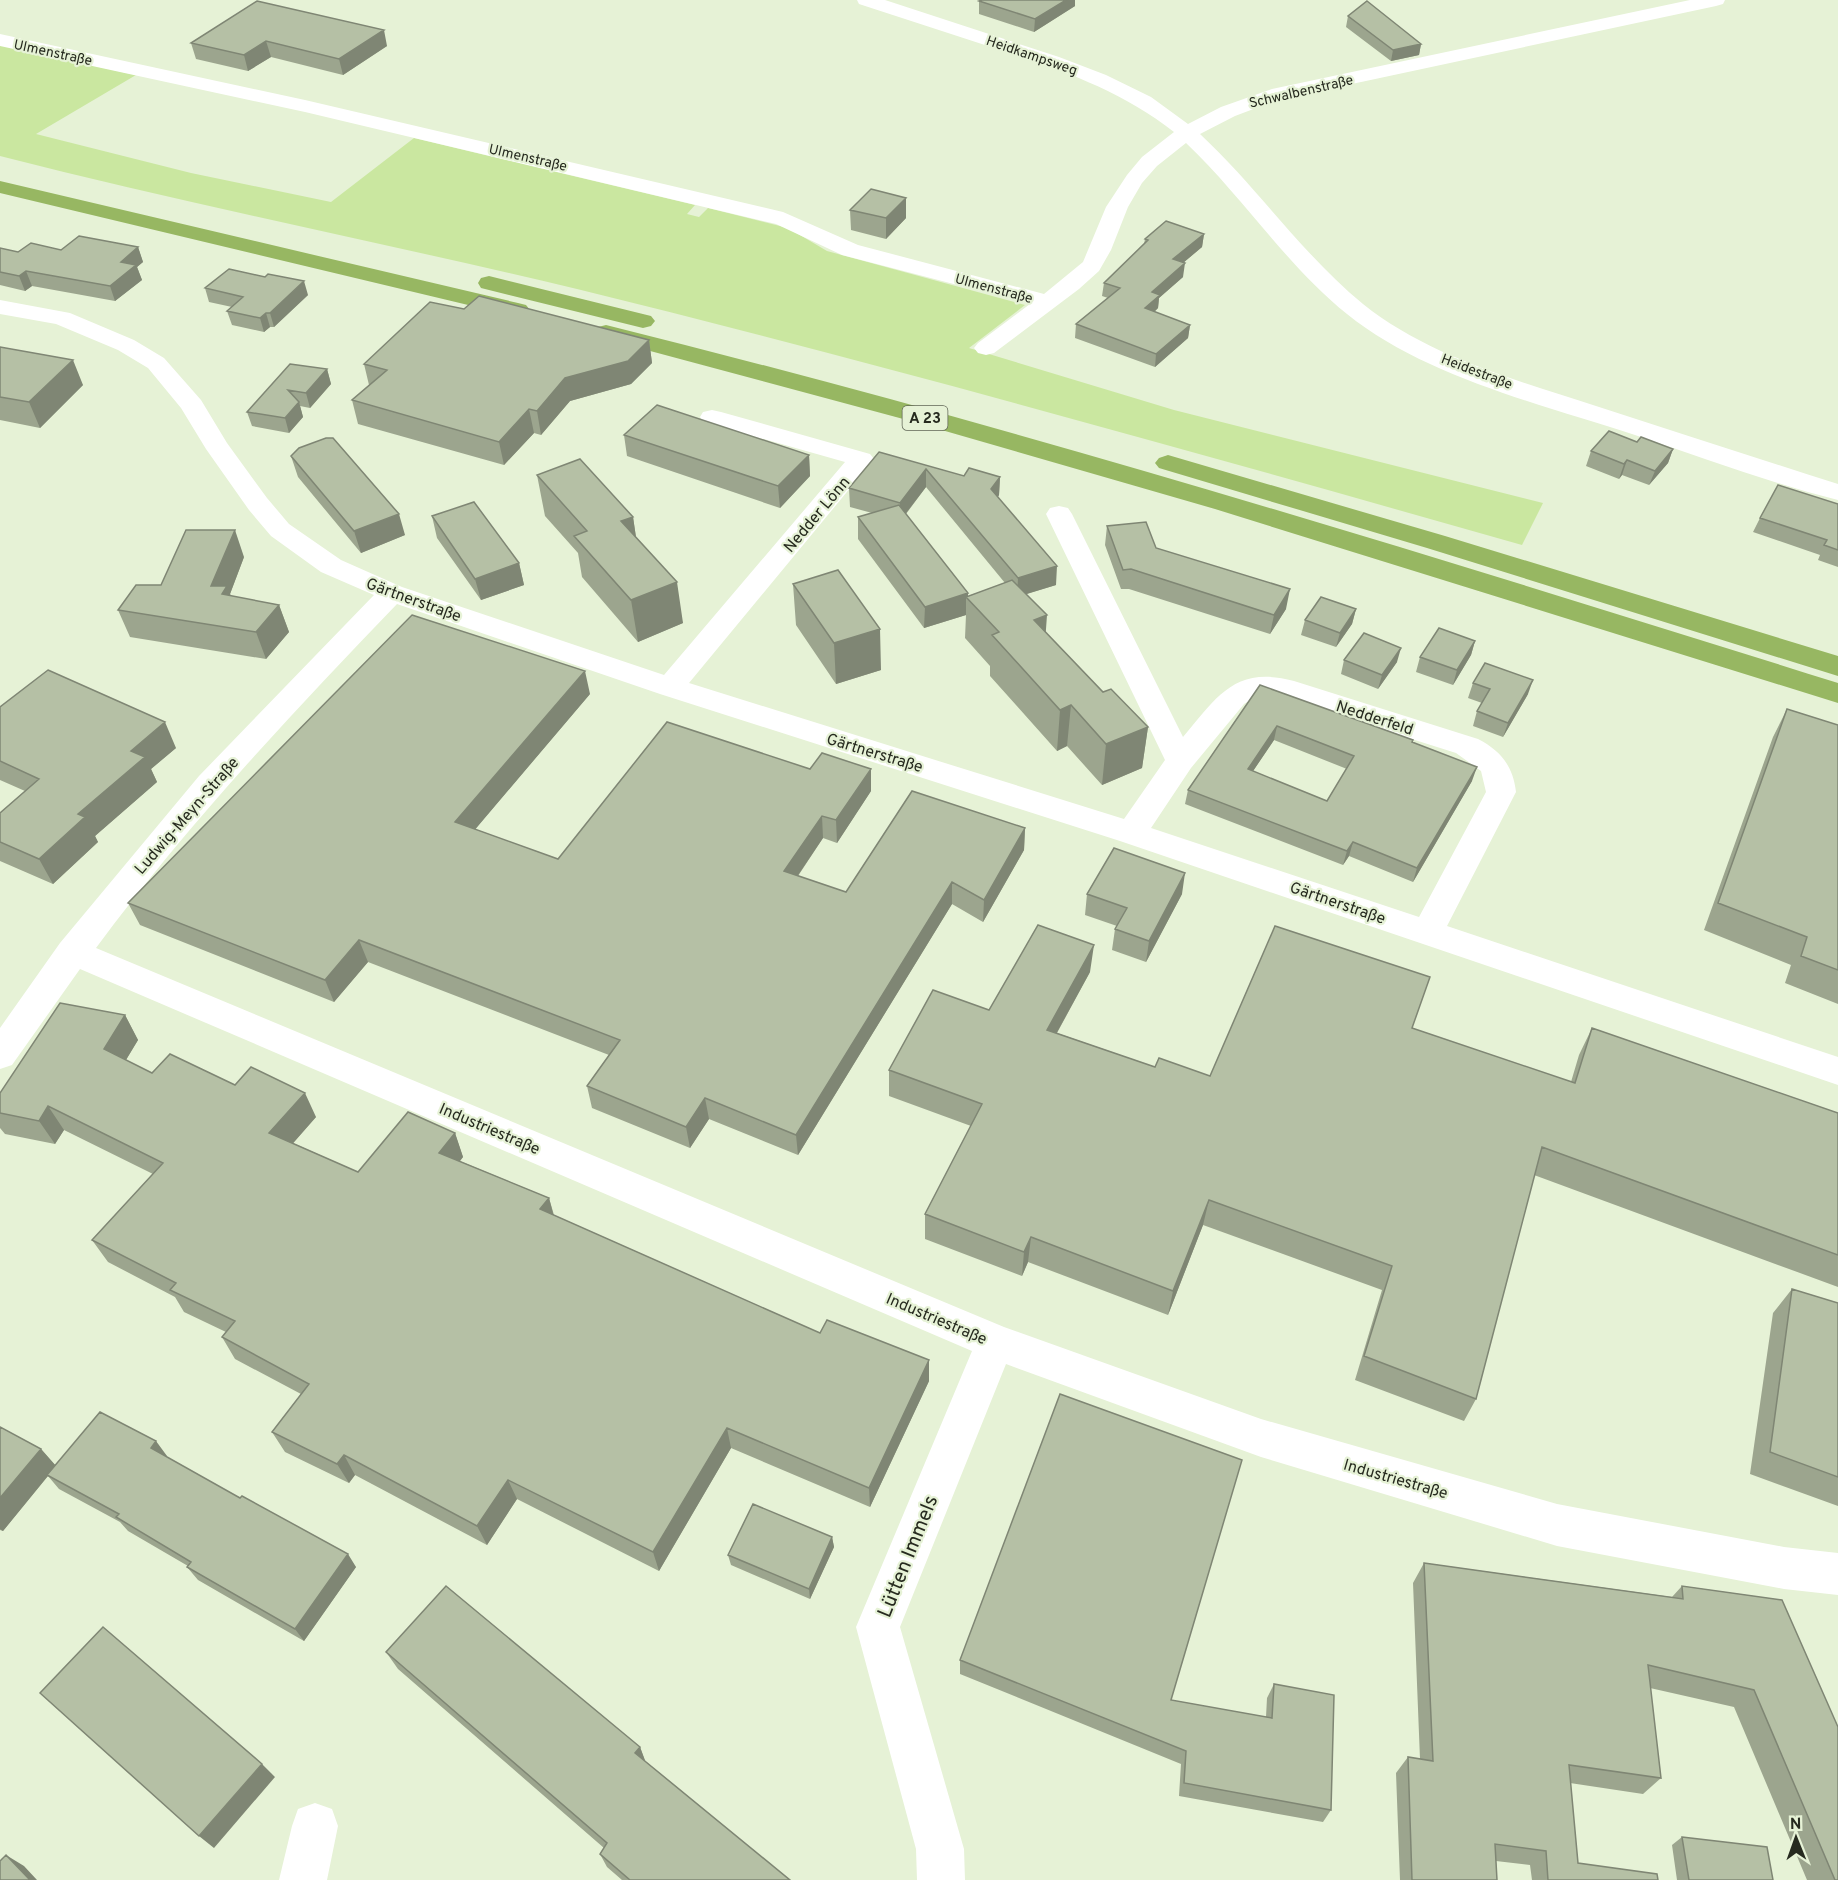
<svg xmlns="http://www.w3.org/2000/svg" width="1838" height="1880" font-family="Overpass,sans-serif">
  <rect width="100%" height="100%" fill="#e6f2d6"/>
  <path fill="#cae7a0" d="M0,45l136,30 -100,59 155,39 140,29 83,-64 281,67 -8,9 12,3 9,-9 80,20 39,23 198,54 -56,43 205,62 369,93 -21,42c-314,-89 -628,-178 -945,-256 -192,-46 -386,-84 -577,-133z"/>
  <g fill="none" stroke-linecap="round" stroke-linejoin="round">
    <path fill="#fff" fill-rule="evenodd" d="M857,0h28l174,57 47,18 45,22 37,27 33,-17 51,-18 418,-89h35l-2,4 -7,2 -439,94 -42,16 -35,18c58,54 102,120 163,170 66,53 154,76 233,102 80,26 161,52 242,78v16c-69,-17 -136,-43 -203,-65 -92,-30 -212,-59 -288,-121 -61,-49 -104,-117 -161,-171l-29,23 -15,17 -14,24 -17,43 -12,21 -20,18 -85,64 -8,2 -8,-2 -4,-5 4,-5 52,-39 -188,-49 -66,-31 -471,-112 -305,-66v-12l305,66 478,112 75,33 186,49 39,-32 23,-55 21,-32 15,-18 32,-25c-54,-43 -118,-64 -183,-85 -44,-14 -88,-29 -132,-43z
      M0,300l70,13 64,27 30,18 37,42 26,43 40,55 22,26 52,36 61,27 262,88 181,-213 -142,-40 -3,-5 3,-5 9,-2 9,2 149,42 4,5 -4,5 -181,219 435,136 41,-59 -119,-246 4,-6 9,-2 9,2 4,6 111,223c34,-40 52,-72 111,-56l184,58c23,12 35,27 38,53l-69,134 391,131v28l-718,-244 -460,-147 -263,-90c-106,110 -210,221 -301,344l908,379 257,92 296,85 227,43 54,6v42l-54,-6 -227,-43 -296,-89 -255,-93 -106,263 64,222 1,31h-48l-1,-31 -60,-222 116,-276 -892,-382 -68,96 -12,4v-41l60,-85 139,-167 175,-181 -53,-23 -50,-36 -22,-26 -43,-61 -25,-41 -33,-40 -30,-18 -62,-26 -56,-10zM1265,696l17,2 174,55 25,18 5,21 -67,125 -268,-89 40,-60 53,-64 11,-7z
      M315,1803l17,6 6,17 -11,54h-48l13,-54 6,-17z"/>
    <path fill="#97b762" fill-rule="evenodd" d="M0,181l518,122 8,2 4,5 -4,5 -8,2 -518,-124z
      M489,276l162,40 4,5 -4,5 -8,2 -162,-40 -3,-5 3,-5z
      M606,325c415,103 824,230 1232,358v20l-623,-194 -308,-89 -309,-83 -4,-5 4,-5z
      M1168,455l277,81 393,120v20l-411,-128 -268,-80 -4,-5 4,-5z"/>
  </g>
  <path fill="#9ca58e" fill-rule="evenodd" d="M257,1l130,45 -44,29 -72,-18 -23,14 -52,-12 -5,-16z
    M979,1l96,5 -41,26 -55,-18z
    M1348,16l73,28 -2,11 -28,6 -45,-34z
    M906,198v20l-20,21 -35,-9 -1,-20z
    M1204,234l-2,13 -19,16v14l-24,21 -1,10 -4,4 36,13 -2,13 -33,29 -80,-29 1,-14 32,-26 -6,-2 2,-13 40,-39 1,-5z
    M138,247l5,15 -6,5 5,13 -27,21 -83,-15 -7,5 -25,-6v-37l18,4z
    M205,288l103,7 -34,32h-4l-6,5 -32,-7 -5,-14 5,-4 -23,-5z
    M464,309l185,31 3,23 -21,21 -61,17 -29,34 -7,-2 -30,32 -146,-41 -6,-24 17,-15 -5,-21z
    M0,347l83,38 -43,43 -40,-8z
    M327,369l4,15 -21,24 -10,-2 3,11 -14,16 -37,-7 -5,-14z
    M624,435l185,20 1,21 -30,32 -153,-52z
    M1637,442l36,7 -5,14 -19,22 -27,-10 -3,4 -33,-13 5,-15z
    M879,452l85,24 36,1 -1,18 -1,2 58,88 -30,9 19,38 58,60 45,35 -6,41 -40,17 -35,-39 -10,5 -67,-75v-10l-25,-28 1,-23 -42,13 -66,-89v-22l14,-4 -22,-6 -1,-19zM926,487l79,96 -37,13 -62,-82z
    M291,456l114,79 -44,18 -63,-76z
    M537,475l96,42 3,20 47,86 -45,19 -56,-65 -4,-24 -33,-37z
    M1838,504v63l-20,-7 2,-5 -67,-23 7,-14z
    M432,516l87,47 5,22 -43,15 -44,-62z
    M1107,526l179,83 -16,25 -141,-45h-8l-16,-44z
    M244,557l-14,37 1,2 48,9 10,27 -23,27 -136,-22 -12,-27 43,-25z
    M793,584l88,86 -45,14 -40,-59z
    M1356,609l-4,15 -16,23 -35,-12 4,-15z
    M1475,641l-4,14 -18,30 -37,-13 4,-15z
    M1344,660l53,2 -19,27 -37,-15z
    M1473,683l55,11 -25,43 -30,-11 4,-15 5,-8 -14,-5z
    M1260,685l152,57 60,39 -59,101 -64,-26 -6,9 -158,-61 3,-14zM1274,740l73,29 -20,32 -74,-30z
    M590,694l-115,135 83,30 313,-68 -34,52 -14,-5 -25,38 48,16 179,-64 -1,22 -41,72 -31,-18 -154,251 -89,-36 -19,29 -98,-40 -5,-22 22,-31 -241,-93 -34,40 -194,-77 -12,-22z
    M0,707l176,41 -25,21 6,13 -62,54 3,6 -45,42 -53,-23v-48l25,-22 -25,-11z
    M1787,709l51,16v279l-53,-21 6,-18 -87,-35 69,-193z
    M1087,894h95l-36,68 -34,-12 3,-21 2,-3 -32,-11z
    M1090,972l-33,61 98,34 55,9 202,-48 159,54 8,-27 13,-27 246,85v174l-304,-112 -58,224 -12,22 -109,-41 27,-90 -179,-65 -35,90 -140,-53 -6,14 -97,-37v-25l46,-88 -82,-30v-26l100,-60z
    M125,1015l13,25 -12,20 26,13 83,12 81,32 -23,26 65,29 97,-39 8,24 -3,4 89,37 5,17 266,118 109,27v21l-59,126 -139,-59 -72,123 -142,-72 -30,46 -132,-70 -6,8 -64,-31 -13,-20 29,-38 -66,-35 -13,-22 4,-5 -42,-20 -9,-15 -67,-35 -16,-22 61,-66 -89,-44 -9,14 -50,-10 -5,-6v-35z
    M1792,1289l46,14v203l-88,-32 23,-161z
    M0,1427l41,22 14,16 112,-9v1l189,110 -52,74 -106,-61 -11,-13 1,-1 -60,-35 -8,-9 -61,-33 -11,-13 -45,55 -3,-1z
    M832,1537l2,10 -24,52 -79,-34 -3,-10z
    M1424,1563l248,34 10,-11 100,14 56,280h-31l-73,-173 -84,-19 11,90 -18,16 -73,-11 8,80 80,17h-126l-2,-15 -34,-4 1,19h-97l-4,-107 12,-16 12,2 -7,-176z
    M386,1652l254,95 5,14 145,119h-168l-15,-13 -7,-13 4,-6 -206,-179z
    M960,1660l211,40 95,17 1,-19 7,-14 57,126 -8,12 -144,-26 2,-32 -221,-90z
    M1682,1837l91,43h-96l-5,-35z"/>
  <path fill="#7f8674" d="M1066,0h9v6l-41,26 1,-13z
    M384,30l3,16 -44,29 -4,-16z
    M266,41l5,16 -23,14 -4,-16z
    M1421,44l-2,11 -28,6 2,-11z
    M906,198v20l-20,21v-21z
    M1204,234l-2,13 -31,26 2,-14z
    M138,247l5,15 -6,5 5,13 -27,21 -5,-15 11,-24z
    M1185,263l-2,14 -24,21 -1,10 -14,14 1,-14 7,-16z
    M26,271l6,15 -7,5 -6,-15z
    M304,281l4,14 -34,32 -4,-14z
    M266,313l4,14 -6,5 -4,-14z
    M1190,325l-2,13 -33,29 1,-13z
    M649,340l3,23 -21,21 -61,17 -29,34 -4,-24 28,-33z
    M73,360l10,25 -43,43 -11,-26z
    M327,369l4,15 -21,24 -4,-15z
    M299,402l4,15 -14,16 -4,-15z
    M529,409l5,24 -30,32 -5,-23z
    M1673,449l-5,14 -19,22 6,-14z
    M809,455l1,21 -30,32 -2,-22z
    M1627,460l-5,15 -3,4 5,-15z
    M926,469v18l-26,34v-18z
    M1000,477l-1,18 -9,13 1,-19z
    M399,514l6,21 -44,18 -7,-22z
    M633,517l6,41 -18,-37z
    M235,530l9,27 -14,37 7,20 -26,-28z
    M519,563l5,22 -43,15 -6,-21z
    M1057,566l-1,19 -39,12 1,-19z
    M677,582l6,41 -45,19 -7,-42z
    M1290,589l-4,20 -16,25 4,-19z
    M968,593v5l-2,-1v18l-42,13 1,-21z
    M279,605l10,27 -23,27 -10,-27z
    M1356,609l-4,15 -16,23 4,-14z
    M1047,615l-3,42 -10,-37z
    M880,629l1,41 -45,14 -2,-41z
    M1475,641l-4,14 -18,30 4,-15z
    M1401,648l-4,14 -19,27 4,-14z
    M585,671l5,23 -128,151 -7,-23z
    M1533,680l-5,14 -25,43 5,-14z
    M1071,705l-4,41 -10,5 3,-41z
    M165,722l11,26 -25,21 6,13 -62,54 3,6 -45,42 -14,-25 92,-108z
    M1277,726l-3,14 -29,43 3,-14z
    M1148,727l-6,41 -40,17 4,-41z
    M1477,767l-5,14 -59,101 4,-14z
    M871,769v22l-34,52 -1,-23z
    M822,816l1,22 -37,55 -2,-22z
    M1025,828l-1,22 -41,72 1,-22z
    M1353,842l-4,14 -6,9 4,-14z
    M1185,873l-3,21 -36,68 3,-21z
    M952,882v22l-154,251 -2,-20z
    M359,940l9,22 -34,40 -9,-22z
    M1094,945l-4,27 -46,84 3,-26z
    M125,1015l13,25 -20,33 -14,-24z
    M305,1093l11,24 -35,40 -12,-24z
    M705,1098l4,21 -19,29 -4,-21z
    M48,1106l16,24 -9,14 -16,-23z
    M455,1133l8,24 -15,19 -9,-23z
    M549,1198l6,23 -15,-12z
    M1209,1200l-6,25 -35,90 5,-24z
    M1031,1237l-3,25 -6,14 2,-24z
    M929,1360v21l-59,126 -1,-19z
    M727,1428l4,20 -72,123 -6,-19z
    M156,1441l11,15 -5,6 -11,-14z
    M41,1449l15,17 -53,65 -3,-2v-31z
    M344,1455l11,20 -6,8 -12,-19z
    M508,1480l9,19 -30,46 -10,-19z
    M832,1537l2,10 -24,52 -1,-10z
    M348,1554l8,13 -52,74 -9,-12z
    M640,1747l6,16 -11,-10z
    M262,1764l13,13 -61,71 -15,-12z
    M6,1855l18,11 13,14h-7z"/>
  <path fill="#b5c0a5" stroke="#7f8674" stroke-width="1.5" fill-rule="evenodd" d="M982,0h84l-31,19 -56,-18z
    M257,1l127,29 -45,29 -73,-18 -22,14 -53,-12z
    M1367,1l54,43 -28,6 -45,-34z
    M871,189l35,9 -20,20 -36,-8z
    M1166,221l38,13 -31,25 12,4 -33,29 8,3 -15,13 45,17 -34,29 -80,-30 44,-36 -16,-5 44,-43 -3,-1z
    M79,236l59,11 -17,15 15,3 -26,21 -84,-15 -7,5 -19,-4v-24l18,4 13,-9 30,7z
    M229,269l36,8 3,-3 36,7 -34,32h-4l-6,5 -33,-7 16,-14 -38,-9z
    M479,296l170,44 -21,21 -63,17 -28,33 -8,-2 -30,33 -147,-42 35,-30 -23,-6 66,-62 34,7z
    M0,347l73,13 -44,42 -29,-5z
    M290,364l37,5 -21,24 -18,-3 11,12 -14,16 -38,-6z
    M657,405l152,50 -31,31 -154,-51z
    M1609,431l28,11 4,-5 32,12 -18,22 -28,-11 -3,4 -33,-13z
    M326,438h7l66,76 -45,17 -63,-75 8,-8z
    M879,452l85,24 5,-8 31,9 -9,12 66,77 -39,12 -92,-109 -26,34 -51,-15z
    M580,459l53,58 -12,4 56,61 -46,18 -57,-64 13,-5 -50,-56z
    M1778,485l60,19v46l-14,-5 3,-5 -67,-22z
    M474,502l45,61 -44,16 -43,-63z
    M899,505l69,88 -43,14 -67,-90z
    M1146,522l10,26 134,41 -16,26 -143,-46 -8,1 -16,-44z
    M186,530h49l-24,56h16l-5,8 57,11 -23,27 -138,-22 18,-25h25z
    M838,570l42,59 -46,14 -41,-59z
    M1012,580l35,35 -13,5 69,72 8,-3 37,38 -42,17 -35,-39 -11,5 -68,-75 7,-3 -33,-35z
    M1321,597l35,12 -16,24 -35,-13z
    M412,615l173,56 -130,151 103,37 109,-137 143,47 12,-16 49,16 -35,51 -14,-4 -38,55 62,21 66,-101 113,37 -41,72 -32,-18 -156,253 -91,-37 -19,29 -99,-41 33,-46 -261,-100 -34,40 -197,-77z
    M1439,628l36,13 -18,29 -37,-13z
    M1364,633l37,15 -19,27 -38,-15z
    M1485,663l48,17 -25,43 -31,-12 13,-22 -17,-6z
    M48,670l117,52 -34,29 14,6 -67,57 7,3 -46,42 -39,-17v-29l39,-34 -39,-18v-54z
    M1260,685l153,55 -1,2 65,25 -60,101 -64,-26 -6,9 -159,-61zM1277,726l77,30 -27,45 -79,-32z
    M1787,709l51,16v245l-37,-14 6,-19 -89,-34z
    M1114,848l71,25 -36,68 -34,-12 12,-21 -40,-14z
    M1038,925l56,20 -47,85 108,37 4,-9 51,18 65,-150 155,51 -18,51 163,55 17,-55 246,85v142l-296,-108 -66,252 -112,-43 28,-90 -183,-66 -36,91 -142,-54 -7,15 -99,-38 57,-110 -93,-34 44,-80 56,20z
    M60,1003l65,12 -21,34 48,24 18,-19 65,31 16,-18 54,26 -36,40 89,39 50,-60 47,21 -16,20 110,45 -9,11 280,124 7,-13 102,40 -60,128 -142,-60 -74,124 -145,-72 -31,46 -133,-71 -7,9 -65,-32 37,-48 -87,-47 13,-16 -65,-31 6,-7 -84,-43 71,-77 -115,-57 -9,15 -39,-8v-20z
    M1792,1289l46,14v174l-68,-25z
    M1060,1394l182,66 -71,240 101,18 2,-34 60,11 -3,115 -147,-27 2,-32 -226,-91z
    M100,1412l56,29 -5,7 89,50 2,-2 106,58 -53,75 -108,-62 4,-5 -75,-45 3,-3 -72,-39z
    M0,1427l41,22 -41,49z
    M753,1504l79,33 -23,52 -81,-34z
    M1424,1563l259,36 -1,-13 100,14 56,127v153h-3l-81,-190 -106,-25 13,113 -92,-13 9,98 79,11 1,6h-110l-2,-29 -51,-7 2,36h-85l-4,-123 25,4z
    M446,1586l194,161 -5,6 155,127h-160l-30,-26 7,-11 -221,-191z
    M103,1627l159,137 -63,72 -159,-143z
    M1682,1837l85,10 6,33h-84z
    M6,1855l24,25h-30v-19z"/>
  <g text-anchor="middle" stroke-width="4.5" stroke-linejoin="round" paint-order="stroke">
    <g font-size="14" fill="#262a1f" stroke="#e6f2d6">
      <text transform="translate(53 52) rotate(12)" y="5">Ulmenstraße</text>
      <text transform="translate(1032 55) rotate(19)" y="5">Heidkampsweg</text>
      <text transform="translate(1301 91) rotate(-13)" y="5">Schwalbenstraße</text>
      <text transform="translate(528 157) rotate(13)" y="5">Ulmenstraße</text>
      <text transform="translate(994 288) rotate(15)" y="5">Ulmenstraße</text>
      <text transform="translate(1477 371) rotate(21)" y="5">Heidestraße</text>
    </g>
    <rect fill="#e6f2d6" stroke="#606656" stroke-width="1.5" x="902.5" y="406" width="45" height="24" rx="4.5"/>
    <g font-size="15" font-weight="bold" fill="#262a1f">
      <text x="925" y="423">A 23</text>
    </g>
    <g font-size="16" fill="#262a1f" stroke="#e6f2d6">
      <text transform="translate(816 514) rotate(-50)" y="6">Nedder Lönn</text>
      <text transform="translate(414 599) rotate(20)" y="6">Gärtnerstraße</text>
      <text transform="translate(1375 717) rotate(18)" y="6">Nedderfeld</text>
      <text transform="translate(875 752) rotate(17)" y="6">Gärtnerstraße</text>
      <text transform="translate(186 815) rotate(-49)" y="6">Ludwig-Meyn-Straße</text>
      <text transform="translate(1338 902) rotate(19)" y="6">Gärtnerstraße</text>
      <text transform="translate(490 1128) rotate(23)" y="6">Industriestraße</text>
      <text transform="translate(937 1318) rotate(23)" y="6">Industriestraße</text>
      <text transform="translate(1396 1478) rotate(16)" y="6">Industriestraße</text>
    </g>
    <g font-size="20" fill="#262a1f" stroke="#e6f2d6">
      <text transform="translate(907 1556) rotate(-68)" y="7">Lütten Immels</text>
    </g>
  </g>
  <g transform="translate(1796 1838) rotate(359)" stroke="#e6f2d6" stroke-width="4.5" paint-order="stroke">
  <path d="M0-4.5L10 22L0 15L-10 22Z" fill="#262a1f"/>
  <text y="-9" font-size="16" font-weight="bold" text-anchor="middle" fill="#262a1f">N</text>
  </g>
</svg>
